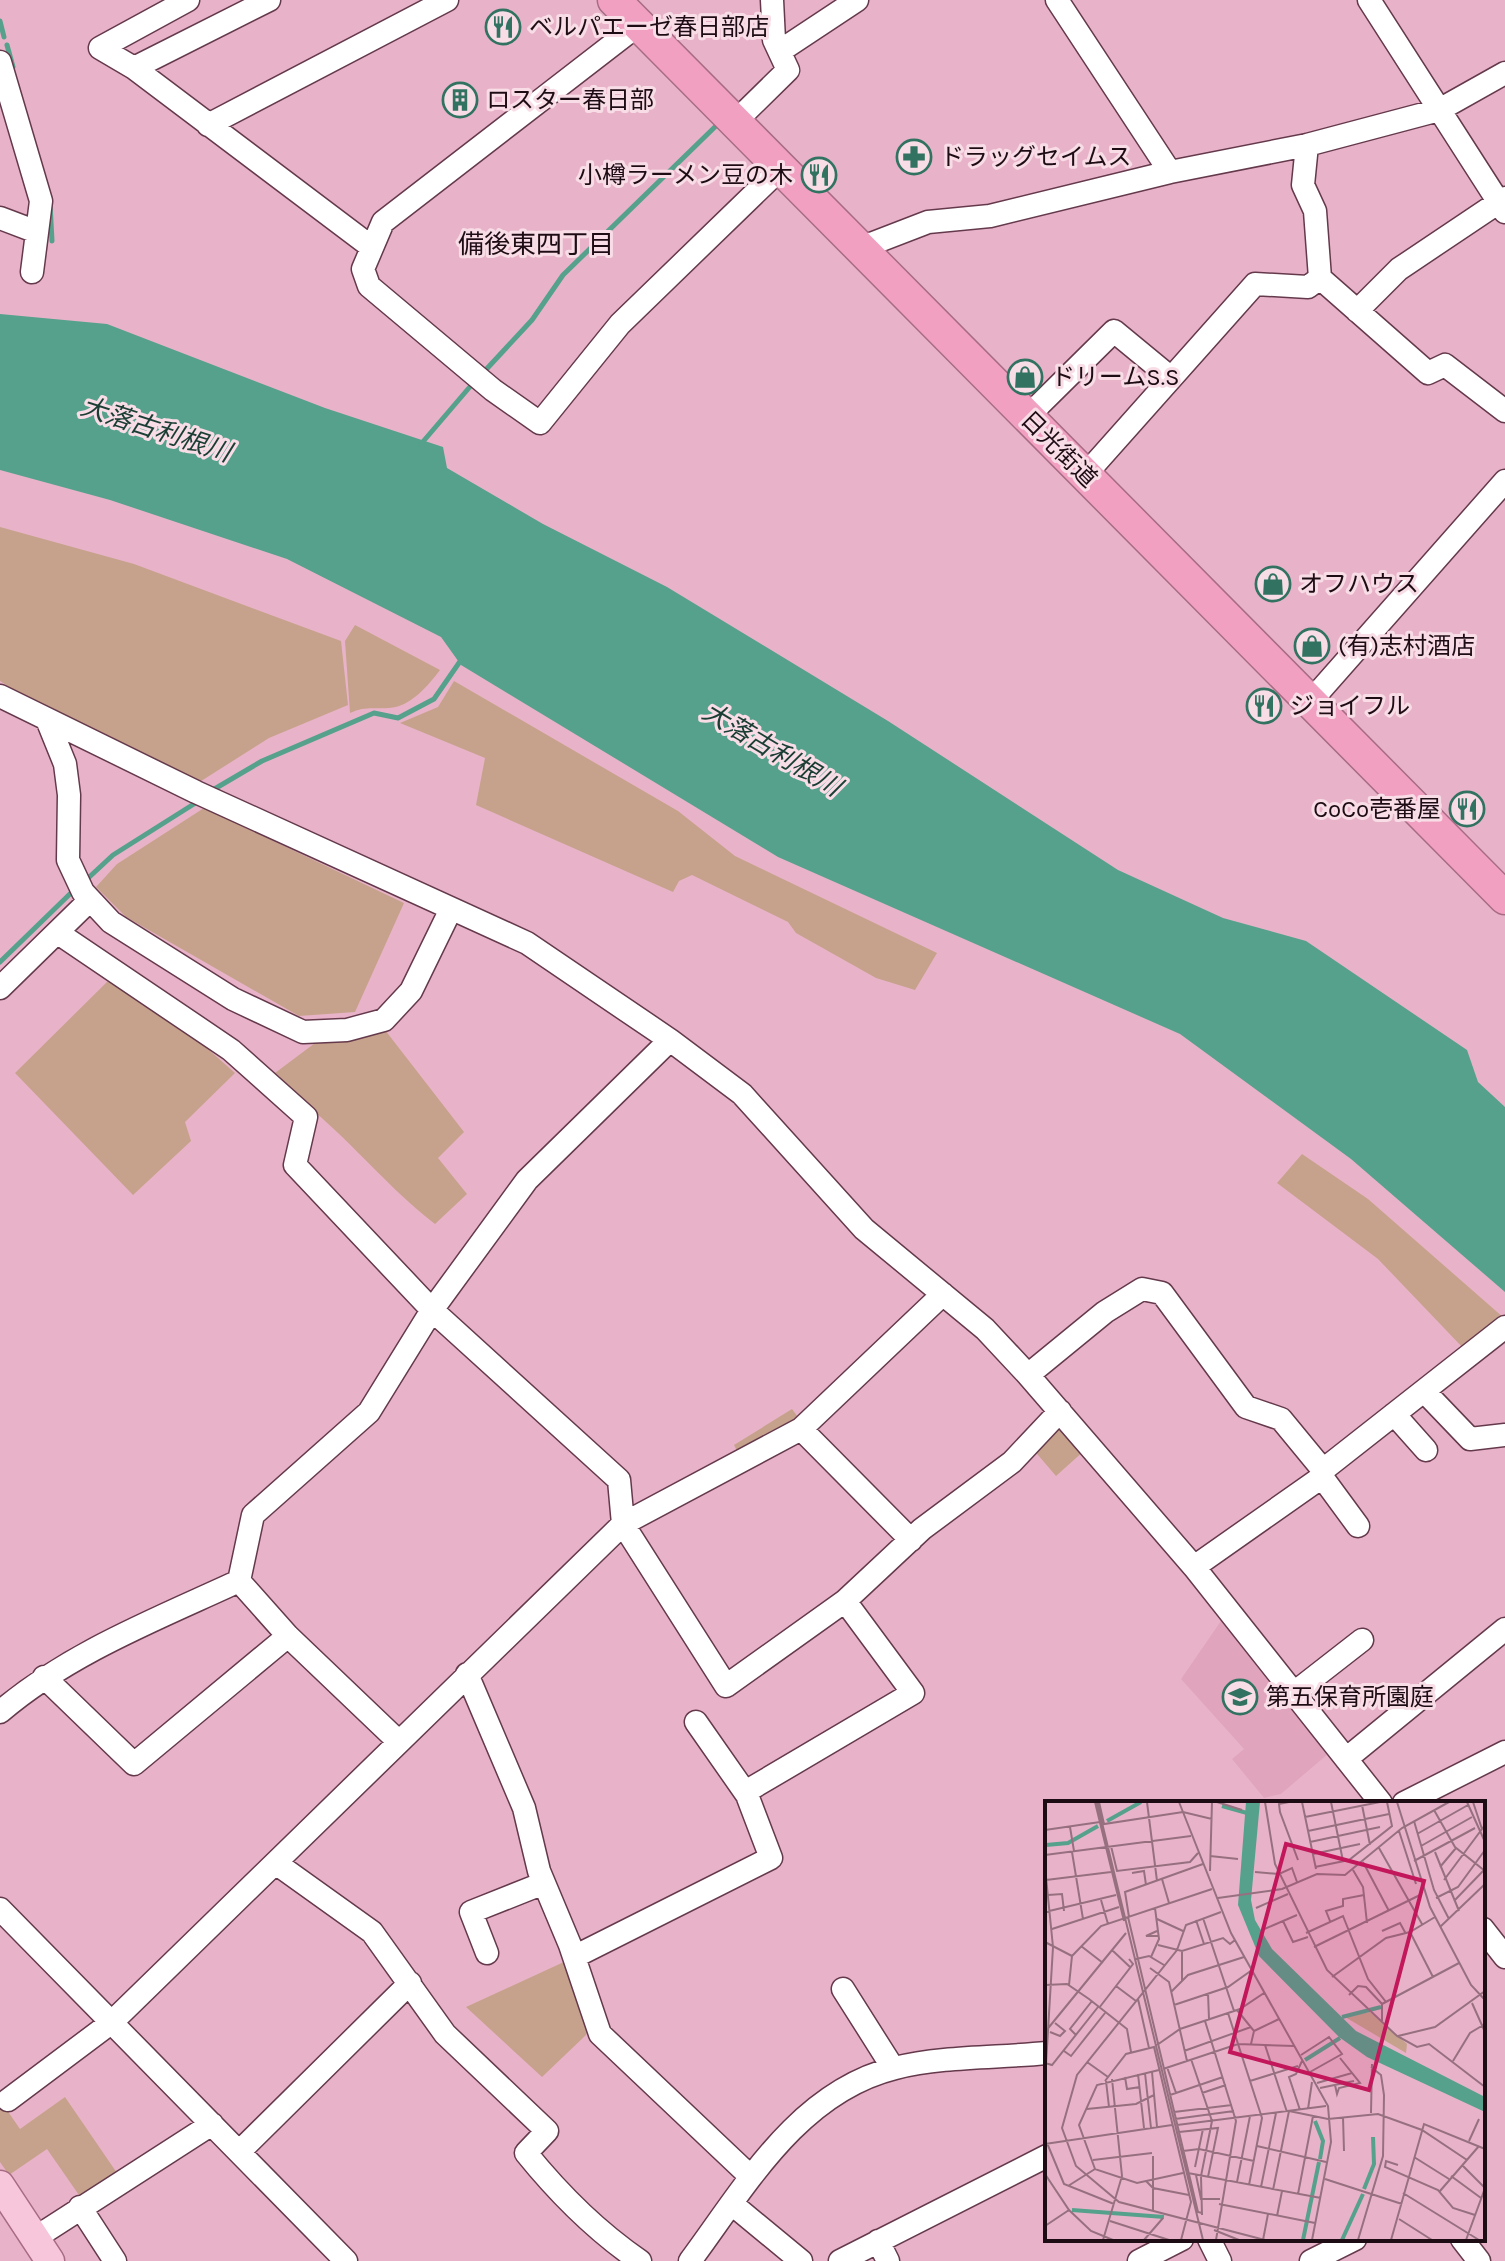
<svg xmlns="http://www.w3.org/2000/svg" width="1505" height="2261" font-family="Karla,'Noto Sans JP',sans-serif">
  <rect width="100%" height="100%" fill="#e8b3c8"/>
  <path fill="#e0a5bd" d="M1223,1618l105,136 -47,40 -17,4 -32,-39 12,-10 -63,-70z"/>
  <path fill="#c6a28c" d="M0,527l134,37 207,77 7,64 -79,33 -71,45 -155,-74 -43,-28z
    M355,625l85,45c-12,16 -30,37 -51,38 -16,1 -25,-2 -39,5l-5,-72z
    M454,681l224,130 57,45 202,97 -22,37 -39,-12 -80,-45 -8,-11 -96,-47 -13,6 -6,11 -197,-87 9,-47 -85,-35 38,-16z
    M204,808l200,95 -49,109 -56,4 -173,-99 -30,-30 21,-23z
    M112,977l80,58 43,38 -50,49 6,19 -58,54 -118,-122z
    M385,1030l79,102 -26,26 29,36 -32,30c-56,-43 -96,-100 -155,-138v-9l-5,-4 44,-33 41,-2z
    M1302,1154l66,45 136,119 -39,32 -87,-91 -101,-76z
    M792,1409l8,11 -61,35 -5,-10z
    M1056,1424l29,26 -29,26 -24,-28z
    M566,1961l23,66 -3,8 -44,42 -76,-70z
    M65,2097l52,76 -36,25 -34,-49 -38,26 -9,-13v-62l20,29z"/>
  <path fill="#56a18c" d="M0,314l107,10 218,84 118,39 4,21 96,56 124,63 221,134 230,149 105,48 83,23 161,109 11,32 27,25v185l-154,-133 -171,-125 -402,-177 -317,-192 -20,-28 -154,-78 -177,-59 -110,-30z"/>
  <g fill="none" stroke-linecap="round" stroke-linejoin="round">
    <path stroke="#56a18c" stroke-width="5" d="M0,21l4,16
      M7,45l6,22
      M50,204l2,37
      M481,375l51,-55 31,-45 158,-154
      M421,444l53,-62
      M211,791l51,-30 112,-48 24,5 36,-19 27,-39
      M85,881l28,-26 84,-53
      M0,962l74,-72"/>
    <g stroke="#65394c" stroke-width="25">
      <path id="minor" d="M188,0l-88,48 34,20 236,178
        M1057,0l113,172
        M1369,0l136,212
        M638,25l-255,197 -20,47 6,17 124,104 47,33 80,-99 161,-156
        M780,51l77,-51
        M0,62l41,139 -9,71
        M134,68l135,-68
        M736,121l52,-51 -14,-30 -2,-40
        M208,125l239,-125
        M1307,145l-4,40 12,26 5,67 108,95 17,-8 60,46
        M0,218l37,14
        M858,249l70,-27 62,-6 180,-44 137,-27 132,-35 66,-37
        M1357,311l42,-42 106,-71
        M1027,417l87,-86 57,47
        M1085,475l170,-191 53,3 12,-9
        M0,696l196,96 331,151 143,97 72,54 122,135 121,100 43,46 166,192 187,236
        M1310,702l195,-221
        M48,722l17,42 4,31 -1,65 15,32 28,30 122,77 70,33 44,-2 37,-10 27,-29 40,-82
        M58,933l173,117 75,67 -11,48 137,145 187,170 4,44 103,162 119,-85 77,-72 90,-67 48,-51
        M0,988l90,-88
        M1028,1375l77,-63 37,-23 20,4 84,114 35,12 42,51
        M1424,1391l46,48 35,-4
        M1394,1414l32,36
        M801,1429l110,111
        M1322,1477l36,49
        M1194,1567l128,-90 1,-7 182,-143
        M239,1581l14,-66 116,-103 63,-102 95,-130 143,-140
        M239,1581l49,55 110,105
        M467,1674l57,134 15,63 31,74 30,89 151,143
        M44,1677l90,87 154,-128
        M1294,1693l68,-53
        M0,1712c69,-59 157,-93 239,-131
        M696,1722l51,73
        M1346,1759l159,-130
        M1404,1803l101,-51
        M277,1864l95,68 73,102 102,97 -21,22c34,42 70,78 114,108
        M0,1909l346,352
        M1483,1929l22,28
        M487,1953l-16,-41 73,-29
        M574,1957l197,-99 -24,-63 5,-7 161,-95 -68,-92
        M843,1989l50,79
        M8,2100l104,-78 511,-498 178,-95 142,-135
        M239,2152l171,-169
        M732,2204l69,57
        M80,2207l35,54
        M35,2238l177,-114
        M1209,2239l11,22
        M1462,2239l17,22
        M878,2241l10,20
        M690,2261c55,-74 108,-169 205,-193 48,-12 103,-10 152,-15
        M840,2261l207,-105
        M1139,2261l43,-22
        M1311,2261l44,-22"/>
    </g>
    <g stroke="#a76c84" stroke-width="31">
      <path id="major" d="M0,2185l50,76"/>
    </g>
    <g stroke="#a76c84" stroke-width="35">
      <path id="highway" d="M614,0l891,898"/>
    </g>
    <use href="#minor" stroke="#fff" stroke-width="22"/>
    <use href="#major" stroke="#f7c6da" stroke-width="28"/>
    <use href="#highway" stroke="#f1a0c1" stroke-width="32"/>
  </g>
  <defs>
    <g id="restaurant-ring" transform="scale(1.8)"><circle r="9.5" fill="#f8dde7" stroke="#327261" stroke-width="1.5"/><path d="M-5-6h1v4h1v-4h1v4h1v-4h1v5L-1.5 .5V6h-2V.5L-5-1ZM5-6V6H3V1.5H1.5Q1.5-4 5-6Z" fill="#327261"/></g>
    <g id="building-ring" transform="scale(1.8)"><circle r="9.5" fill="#f8dde7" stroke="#327261" stroke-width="1.5"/><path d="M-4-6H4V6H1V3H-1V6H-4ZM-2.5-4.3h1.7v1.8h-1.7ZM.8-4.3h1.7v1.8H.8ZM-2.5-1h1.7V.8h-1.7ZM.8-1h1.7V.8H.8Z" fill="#327261"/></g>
    <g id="pharmacy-ring" transform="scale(1.8)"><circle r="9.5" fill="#f8dde7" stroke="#327261" stroke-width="1.5"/><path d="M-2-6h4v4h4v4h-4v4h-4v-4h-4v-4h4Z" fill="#327261"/></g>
    <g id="shop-ring" transform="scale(1.8)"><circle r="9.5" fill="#f8dde7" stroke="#327261" stroke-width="1.5"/><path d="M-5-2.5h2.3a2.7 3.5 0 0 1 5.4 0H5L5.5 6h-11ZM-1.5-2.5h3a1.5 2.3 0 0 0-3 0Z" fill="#327261"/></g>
    <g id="school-ring" transform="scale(1.8)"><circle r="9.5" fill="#f8dde7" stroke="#327261" stroke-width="1.5"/><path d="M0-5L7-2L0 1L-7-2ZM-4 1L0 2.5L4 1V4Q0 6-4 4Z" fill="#327261"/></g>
  </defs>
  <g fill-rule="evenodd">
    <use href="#restaurant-ring" x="503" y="27"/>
    <use href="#building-ring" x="460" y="100"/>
    <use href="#pharmacy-ring" x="914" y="157"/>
    <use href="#restaurant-ring" x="819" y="175"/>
    <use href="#shop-ring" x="1025" y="377"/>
    <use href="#shop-ring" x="1273" y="584"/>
    <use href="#shop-ring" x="1312" y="646"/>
    <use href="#restaurant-ring" x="1264" y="706"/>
    <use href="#restaurant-ring" x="1467" y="809"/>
    <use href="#school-ring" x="1240" y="1697"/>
  </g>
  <g text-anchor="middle" stroke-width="6" stroke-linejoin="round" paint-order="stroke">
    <g font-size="24" fill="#1e0c14" stroke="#f8dde7" text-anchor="start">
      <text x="529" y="35">ベルパエーゼ春日部店</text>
      <text x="486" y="108">ロスター春日部</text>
      <text x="940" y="165">ドラッグセイムス</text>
      <text x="793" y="183" text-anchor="end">小樽ラーメン豆の木</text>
      <text x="1051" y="385">ドリームS.S</text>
      <text x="1299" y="592">オフハウス</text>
      <text x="1338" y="654">(有)志村酒店</text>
      <text x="1290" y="714">ジョイフル</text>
      <text x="1441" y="817" text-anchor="end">CoCo壱番屋</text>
      <text x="1266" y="1705">第五保育所園庭</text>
    </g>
    <g font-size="24" fill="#1e0c14" stroke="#f8dde7">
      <text transform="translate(1059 449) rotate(45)" y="8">日光街道</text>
    </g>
    <g font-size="26" fill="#1e0c14" stroke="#f8dde7">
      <text x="536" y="253">備後東四丁目</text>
    </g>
    <g font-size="26" font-style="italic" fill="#1a3d34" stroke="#f8dde7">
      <text transform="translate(156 429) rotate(18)" y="9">大落古利根川</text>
      <text transform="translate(772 749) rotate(31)" y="9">大落古利根川</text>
    </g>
  </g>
  <g transform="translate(1045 1801)">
    <rect width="440" height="440" fill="#e8b3c8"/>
    <path d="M325,211l37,32 -1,9 -61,-36z" fill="#c6a28c"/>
    <path d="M201,1h14l-9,98 4,20 17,29 84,82 129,66v15l-118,-55 -28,-20 -80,-81 -21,-51z" fill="#56a18c"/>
    <path fill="none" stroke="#56a18c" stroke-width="4" d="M177,5l25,7M62,20l34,-19M1,44l22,-2 30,-17M297,216l39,-10M260,259l35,-22M270,320l8,20 -3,18M319,388l10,-25 -1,-27M27,409l92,7M258,439l16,-78M297,439l21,-46"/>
    <path fill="none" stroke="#977080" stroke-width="2" d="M50,1l29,119M52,1l106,438M54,1l5,22 79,-12 29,7M102,1l10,79M134,1l52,131 97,173 3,36 -19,98M172,1l25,8M220,1l10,62 52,106 70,66 20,11 12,-3 56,43M244,1l-10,2 1,8 18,48M257,1l14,67M286,1l12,59M352,1l33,105 41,78 14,15M422,1l18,40M428,1l9,27M317,4l8,40M389,9l21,37 30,24M260,16l75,-15M369,20l20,69 15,29M25,26l4,24M0,29l55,-8M263,30l81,-17M354,30l17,53M372,33l51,-29M265,41l70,-15M66,45l6,25 73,-9 8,-9M376,45l51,-29M334,47l43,76M27,51l11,67M390,51l24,59M268,53l47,-10M0,54l146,-19M165,55l28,3M369,60l61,-33M318,61l26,49M0,66l8,80 -8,134M270,66l34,-7 43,-34 -5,-24M395,66l16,-19M308,69l10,17 4,36M165,70l2,-69M210,71l24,2 13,-6 5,14M87,72l12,-2 2,14M117,78l7,24M1,79l65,-8M399,79l41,-55M3,94l14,-1 2,17M173,97l64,-9 35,-15 28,1 57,-47 47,-26M391,97l22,-11 27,-37M56,99l7,24M409,100l30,-31M211,107l32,-14M0,111l71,-17M176,111l-35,13 -9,25 -100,125 -15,53 14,38 43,36 146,38M83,116l70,295 4,1M84,116l-4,-25 78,-28M158,117l31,93M112,118l26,12M151,119l8,24M238,120l10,21 15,-5M285,120l-4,-10 17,-5v-7l21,-4M395,126l45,-43M7,128l67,-22M217,129l35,-15M112,130l-11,5h12M337,130l18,-8 6,11M365,131l23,45M261,132l37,-17 25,63 18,23M0,141l27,14M113,144l24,6 41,-13 7,6 5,-4M36,145l22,17M269,146l106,-52M67,149l18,17M106,156l8,-18 -4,-31M91,158l13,-3 15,9M105,167l19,14 18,79M287,176l54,-39 24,-6 25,-15M137,180v-30M0,184l22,-1 22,15 38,30 4,23M24,184l3,-29 29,-30 111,-37M71,185l20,15M126,191l17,-17 56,-18M163,192l1,26M304,194l9,-9 8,1 16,17v17M93,198l11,49M427,202l13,29M337,203l77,-41M129,204l54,-18 24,-17M54,207l34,-44 -4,-5M192,209l17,21 -3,13M183,212l34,105 -13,67M160,220l31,100 -20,119M209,230l25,-12M0,231l81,-99M5,231l10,4 5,-5 -10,-8M31,234l-6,-6 22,-28M353,235l37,-9 50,-36M112,244l23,-16 60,-20 24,-16M220,244l22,67M19,250l7,5 34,-43M139,250l67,-24M256,254l28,-18 13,17 -32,18M146,258l21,62 -11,55 1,39M408,260l17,-28 15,-9M42,261l21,15M0,262l7,2 46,-58M122,266l9,26M118,268l75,-25 56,2M107,271l5,55M100,272l6,55M93,273l6,54M80,276l2,12 13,-2M60,280l21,-27 28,-7 37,155 -10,38M61,280l3,26M205,280l48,-15M272,282l35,-10M290,284l2,9 2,-6 21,-5 -20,-25M275,287l34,-7M157,292l24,-8M125,294l53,-18M42,308l49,-5 18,-9M263,308l4,-27M255,309l-11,-33 7,-3 6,-13M244,310l39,8 50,-5 44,16 45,30M129,311l58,-7M326,312l1,-49M298,316l1,34M130,318l59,-8M132,324l149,-19M134,331l39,-4 -10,49M424,340l10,-22M2,342l17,41 50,20M0,343l127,-19M212,345l69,16M138,350l16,-2 55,12M369,356l35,22M48,359l59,-7M353,364l-12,-4 -1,6 53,23 15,18 22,7M417,364l23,23 -19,52M150,366l8,-38M50,368l-16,-44 18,-40 62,-15M143,372l133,25M0,373l24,36 22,21 22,9M151,374l5,24h19M406,375l30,22M280,378l77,25M101,380l7,7 36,7M192,381l13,-66M23,385l27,-17 42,14 46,-10M216,386l15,-74M228,389l16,-79M395,390l39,-45M358,392l76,47M253,393l15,-78M174,403l96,19M108,409v-54M232,415l5,-25M354,418l33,21M65,420l59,19M0,425l24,-16M169,429l25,10M58,439l19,-64 -10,-97M99,439l19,-22M218,439l5,-26M313,439l25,-84 1,-61 -3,-20 -10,-8M346,439l33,-116 61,25"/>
    <path fill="#c2185b" fill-opacity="0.15" stroke="#c2185b" stroke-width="4" d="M241,43l138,37 -55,209 -139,-38z"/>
    <rect width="440" height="440" fill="none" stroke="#1e0c14" stroke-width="4"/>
  </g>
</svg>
